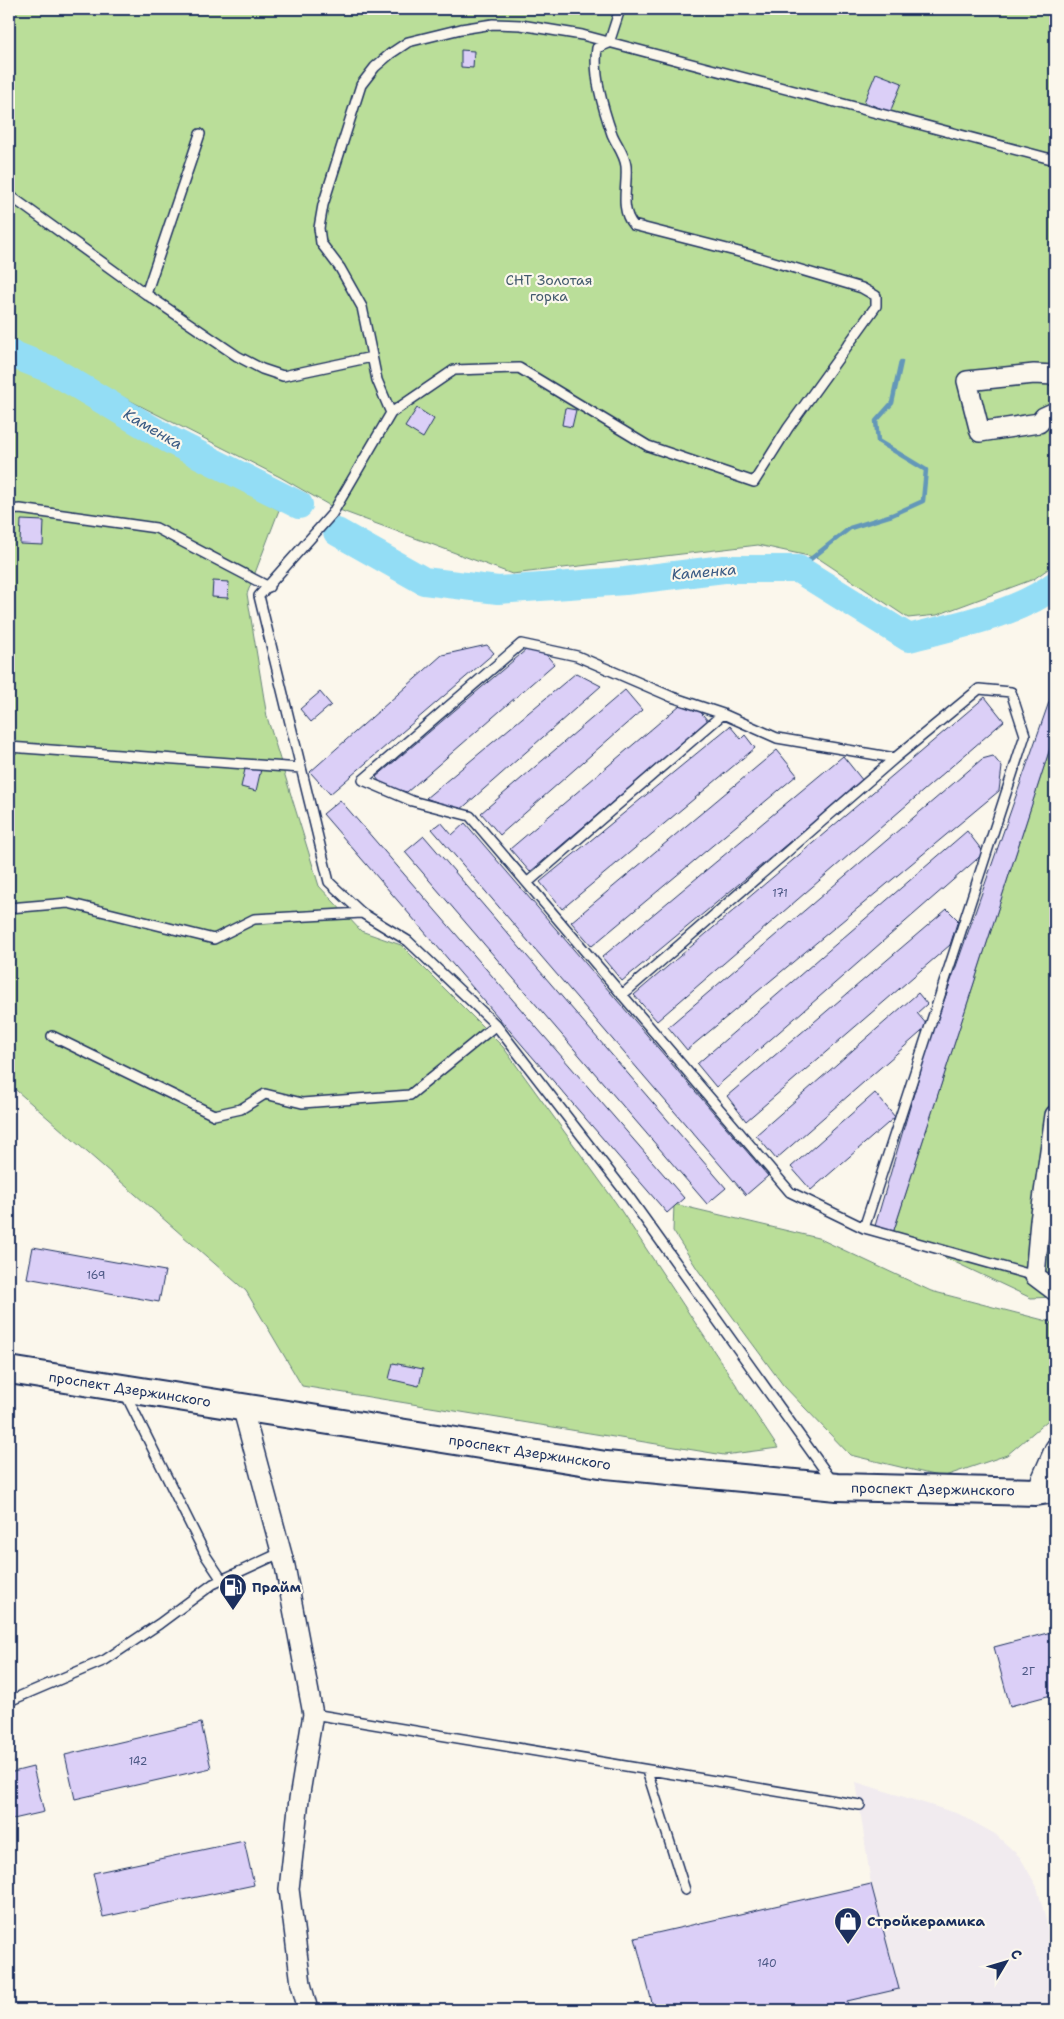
<svg xmlns="http://www.w3.org/2000/svg" width="1064" height="2019" font-family="'Shantell Sans',sans-serif">
  <rect width="100%" height="100%" fill="#fbf7ec"/>
  <filter id="ink" filterUnits="userSpaceOnUse"><feTurbulence type="fractalNoise" baseFrequency=".02" numOctaves="2"/><feDisplacementMap in="SourceGraphic" scale="10" xChannelSelector="R" yChannelSelector="G"/><feConvolveMatrix kernelMatrix="1 2 1 2 8 2 1 2 1" color-interpolation-filters="sRGB"/></filter>
  <g filter="url(#ink)">
    <path fill="#f1ebef" d="M856,1782l103,32 36,20 25,23 17,30 18,67v56h-433l29,-7 -16,-65 236,-54z"/>
    <path fill="#bade99" stroke="#6a867c" d="M9,9h1046v555l-21,15 -97,36 -29,3 -90,-60 -60,-13 -246,29 -178,-66 -54,-31 -271,-138z
      M9,360l44,19 109,67 117,64 -32,84 20,123 52,169 42,45 40,14 102,102 113,156 162,245 -54,7 -422,-69 -56,-95 -237,-207z
      M1055,733v564l-24,1 -138,-65z
      M674,1204l144,34 113,53 120,31 4,10v77l-2,7 -46,39 -65,22 -92,-22 -67,-70 -85,-115 -25,-39z"/>
    <g fill="none" stroke-linecap="round" stroke-linejoin="round">
      <path stroke="#6397b9" stroke-width="4.5" d="M798,569l52,-41 42,-13 31,-14 3,-31 -48,-29 -2,-20 16,-18 9,-41"/>
      <path stroke="#93ddf5" stroke-width="28" d="M9,353l43,17 116,69 131,66
        M337,532l87,49 74,9 127,-9 99,-12h74l111,69c45,-12 109,-24 146,-53"/>
    </g>
    <path fill="#dbcff7" stroke="#1b2f5e" d="M461,50l13,1 -1,17 -12,-1z
      M876,73l26,10 -12,29 -26,-10z
      M417,408l17,11 -11,19 -18,-11z
      M565,408l11,2 -4,17 -10,-2z
      M21,520l23,1 -1,24 -23,-1z
      M213,581l16,1 -1,16 -16,-1z
      M487,645l7,8 -164,141 -20,-22 132,-117z
      M527,649l17,3 10,12 -147,128 -24,-6 -7,-9z
      M576,673l25,13 -142,125 -33,-13z
      M1055,685v48l-162,500 -18,-7 52,-177z
      M625,690l17,20 -142,125 -19,-22z
      M320,692l11,13 -20,17 -11,-13z
      M985,697l19,24 -347,300 -23,-26z
      M680,705l18,4 10,12 -178,151 -20,-23z
      M730,726l11,13 4,-4 10,13 -193,161 -22,-27z
      M777,750l20,25 -205,171 -21,-24z
      M843,756l20,25 -241,200 -20,-24z
      M993,756l9,11 -3,24 -312,259 -19,-23 314,-268z
      M246,765l15,4 -5,22 -15,-4z
      M340,800l344,398 -17,15 -344,-399z
      M441,822l11,13 13,-12 303,353 -22,19 -314,-366z
      M967,831l17,22 -268,234 -19,-23z
      M424,836l302,352 -19,16 -302,-352z
      M947,909l11,11 -8,25 -204,176 -19,-25z
      M918,993l9,11 -10,9 11,13 -152,133 -20,-24z
      M875,1093l20,24 -84,73 -20,-23z
      M33,1247l132,24 -6,31 -132,-24z
      M393,1363l30,6 -4,17 -30,-7z
      M1055,1631v63l-45,12 -16,-59z
      M201,1723l10,45 -136,31 -10,-44z
      M33,1767l11,45 -35,8v-47z
      M244,1841l10,44 -151,32 -10,-44z
      M871,1884l28,105 -52,12 2,9h-195l-19,-72z"/>
    <g fill="none" stroke-linecap="round" stroke-linejoin="round">
      <g stroke="#1b2f5e" stroke-width="12">
        <path id="lane" d="M620,9l-11,34 -12,5c-4,27 6,60 15,86 4,10 13,21 14,32 2,20 -7,42 7,59l114,29 115,34 14,8v10l-88,122 -34,54 -106,-36 -129,-78 -65,2 -63,43 -59,101 -73,82 70,286 33,31 46,28 88,84 133,172 204,285
          M9,195l137,99 91,62 25,13 21,7 89,-19
          M146,294l54,-160
          M391,413l-14,-33 -15,-73 -22,-39 -19,-25 -2,-15 4,-23 38,-120 14,-18 15,-13 18,-12 53,-13 32,-5 28,1 61,10 473,125
          M9,510l11,-1 136,19 113,59
          M521,644l56,12 95,41 51,17 54,24 118,20 84,-69 32,3 14,43 -161,493 -74,-36 -320,-376 -58,-15 -49,-21z
          M9,747l292,21
          M527,883l196,-169
          M9,908l59,-5 146,36 40,-20 108,-6
          M622,995l273,-237
          M52,1036l162,79 27,-6 24,-15 37,9 108,-8 86,-70
          M864,1228l171,48
          M125,1393l81,163 16,24
          M9,1701l96,-41 54,-36 54,-40 69,-32
          M313,1714l547,91
          M647,1771l38,119"/>
      </g>
      <g stroke="#1b2f5e" stroke-width="22">
        <path id="street" d="M1055,375l-21,-1 -67,7 13,51 59,-9 5,-6 11,-5
          M1055,1115l-15,106 -5,55 20,15
          M242,1406l43,160 28,148 -14,85 -10,90 12,95 7,26
          M1036,1492l19,-44"/>
      </g>
      <g stroke="#1b2f5e" stroke-width="30">
        <path id="secondary" d="M9,1370l597,95 231,22 199,5 19,-3"/>
      </g>
      <use href="#lane" stroke="#fbf7ec" stroke-width="9"/>
      <use href="#street" stroke="#fbf7ec" stroke-width="19"/>
      <use href="#secondary" stroke="#fbf7ec" stroke-width="26"/>
    </g>
  </g>
  <defs>
    <g id="fuel-pin" transform="scale(1.4375)"><path d="M0 17L-7.5 6A9.5 9.5 0 1 1 7.5 6Z" fill="#1b2f5e" stroke="#fbf7ec"/><path d="M-5.5-6h7V0h2V4h1.3V-2.5L3-4.5l.8-.8L6-3V5H2.5V1h-1V6h-7ZM-4.2-4.7v3.2H.2V-4.7Z" fill="#fff"/></g>
    <g id="shop-pin" transform="scale(1.4375)"><path d="M0 17L-7.5 6A9.5 9.5 0 1 1 7.5 6Z" fill="#1b2f5e" stroke="#fbf7ec"/><path d="M-5-2.5h2.3a2.7 3.5 0 0 1 5.4 0H5L5.5 6h-11ZM-1.5-2.5h3a1.5 2.3 0 0 0-3 0Z" fill="#fff"/></g>
  </defs>
  <g fill-rule="evenodd">
    <use href="#fuel-pin" x="233" y="1587"/>
    <use href="#shop-pin" x="848" y="1921"/>
  </g>
  <g text-anchor="middle" stroke-width="4.5" stroke-linejoin="round" paint-order="stroke">
    <g font-size="11" fill="#4b5784">
      <text x="780" y="897">171</text>
      <text x="96" y="1279">169</text>
      <text x="1028" y="1675">2Г</text>
      <text x="138" y="1765">142</text>
      <text x="767" y="1967">140</text>
    </g>
    <g font-size="14" fill="#435b6d" stroke="#fbf7ec">
      <text x="549" y="285">СНТ Золотая<tspan x="549" dy="16">горка</tspan></text>
    </g>
    <g font-size="14" fill="#1b2f5e" stroke="#fbf7ec">
      <text transform="translate(130 1389) rotate(9)" y="5">проспект Дзержинского</text>
      <text transform="translate(530 1452) rotate(9)" y="5">проспект Дзержинского</text>
      <text transform="translate(933 1489) rotate(1)" y="5">проспект Дзержинского</text>
    </g>
    <g font-size="14" font-weight="bold" fill="#1b2f5e" stroke="#fbf7ec" text-anchor="start">
      <text x="252" y="1592">Прайм</text>
      <text x="867" y="1926">Стройкерамика</text>
    </g>
    <g font-size="15" font-style="italic" fill="#395a84" stroke="#fbf7ec">
      <text transform="translate(153 429) rotate(30)" y="5">Каменка</text>
      <text transform="translate(704 572) rotate(-5)" y="5">Каменка</text>
    </g>
  </g>
  <rect width="1064" height="2019" fill="none" stroke="#fbf7ec" stroke-width="30"/>
  <rect x="15" y="15" width="1034" height="1989" fill="none" stroke="#1b2f5e" stroke-width="2" filter="url(#ink)"/>
  <g transform="translate(1006 1962) rotate(52)" stroke="#fbf7ec" stroke-width="4" paint-order="stroke">
  <path d="M0-4L9 19L0 12L-9 19Z" fill="#1b2f5e"/>
  <text y="-8" font-size="14" font-weight="bold" text-anchor="middle" fill="#1b2f5e">С</text>
  </g>
</svg>
